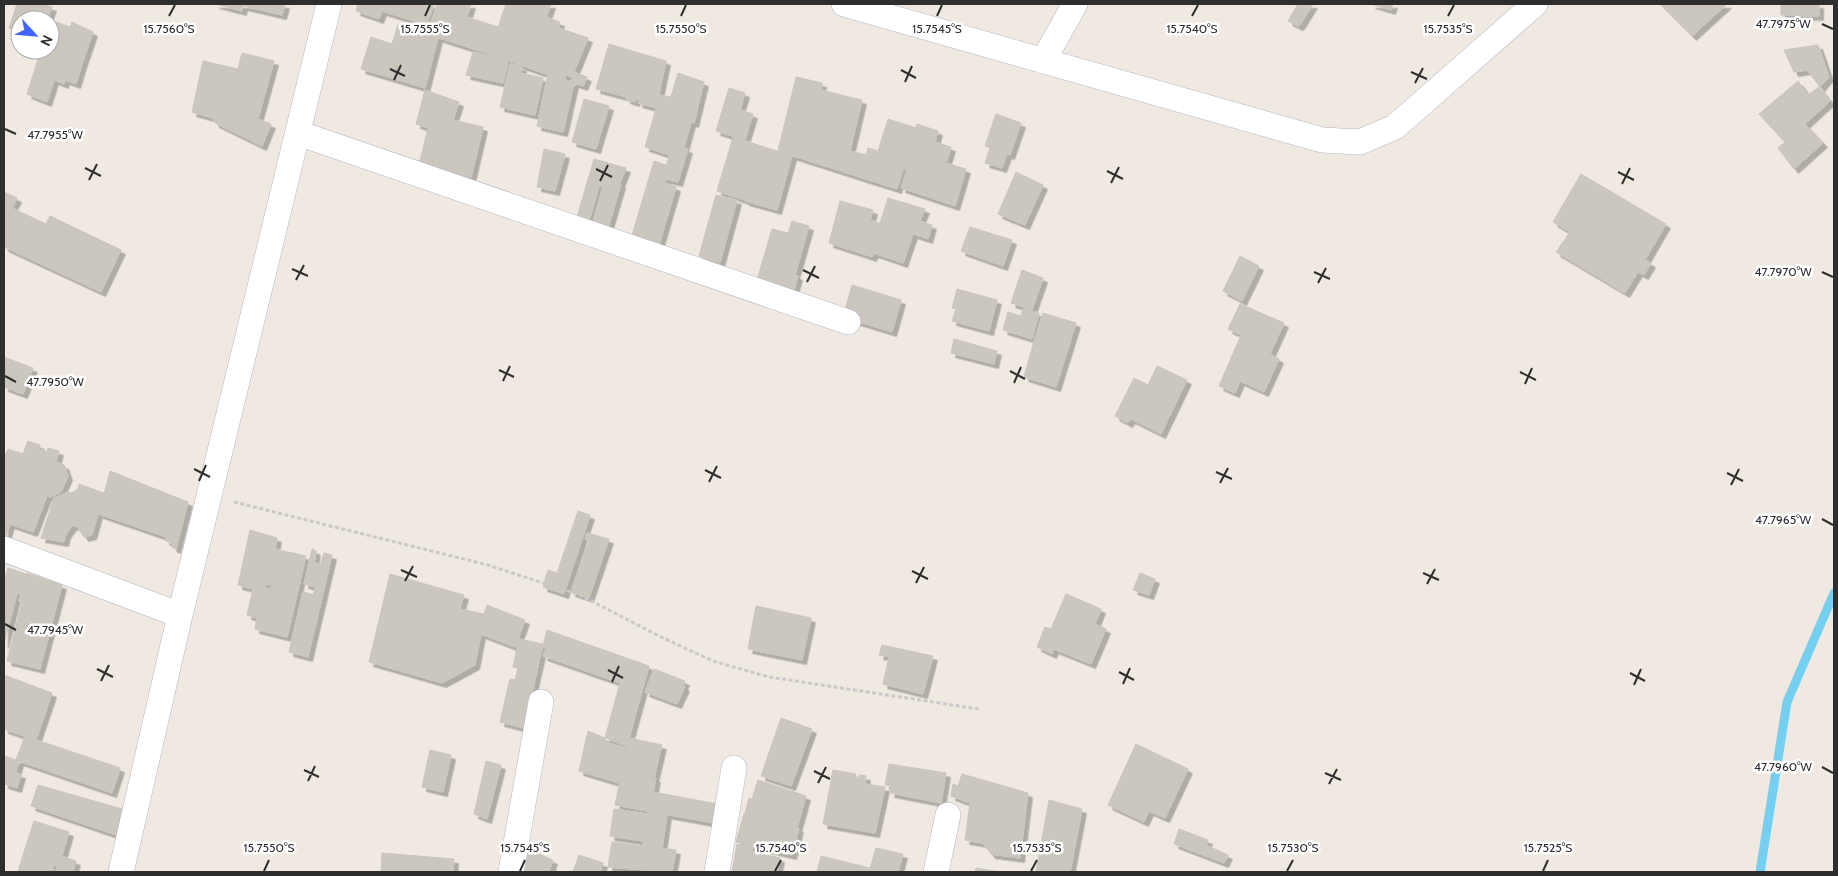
<svg xmlns="http://www.w3.org/2000/svg" width="1838" height="876" font-family="Cabin,sans-serif">
  <defs>
    <filter id="shadow"><feDropShadow dx="4.5" dy="4.5" stdDeviation="0" flood-color="#0004"/></filter>
  </defs>
  <rect width="100%" height="100%" fill="#efe9e1"/>
  <g fill="none" stroke-linecap="round" stroke-linejoin="round">
    <path stroke="#75cff0" stroke-width="9" d="M1760,872l27,-170 47,-109"/>
  </g>
  <path fill="#cbc7bf" stroke="#cbc5ba" fill-rule="evenodd" filter="url(#shadow)" d="M17,4h25l10,3 -5,13h-27v11l-11,-3z
    M215,4h70l-3,11 -39,-9 -1,5z
    M358,4h76l-10,29 -13,-4 3,-8 -32,-10 -3,8 -23,-8z
    M437,4h34l-13,40 -34,-11 4,-12 3,1z
    M506,4h45l-22,64 -40,-14z
    M1298,4h15l-13,21 -2,1 -10,-5z
    M1371,4h22l-2,6z
    M1660,4h67l-35,32z
    M1781,4h38v12l-38,-1z
    M467,17l31,10 -9,27 -31,-10z
    M546,17l14,5 -1,6 29,10 -14,34 13,5 -4,9 -12,-4 1,-5 -6,-2 -2,5 -35,-12z
    M51,20l19,7 2,-5 21,10 -11,32 -32,-15z
    M398,25l40,13 -13,50 -64,-19 10,-32 21,7z
    M609,44l57,17 -10,47 -18,-5 1,-3 -3,-1 -1,3 -9,-3 1,-2 -31,-8z
    M1818,45l11,32 -9,10 -13,-17 -13,2 -10,-22z
    M50,49l32,15 -6,20 -11,-4 -1,4 -10,-4 -7,22 -20,-8 14,-44z
    M473,52l35,9 -5,22 -37,-8z
    M242,53l32,8 -16,58 13,5 -9,22 -47,-23 -2,-5 -21,-6 11,-51 35,8z
    M510,64l12,3 -1,6 22,5 -8,37 -35,-8z
    M678,73l26,9 -10,41 -39,-14 4,-14 12,2z
    M548,74l26,9 -11,49 -26,-6z
    M796,77l26,6 -1,7 41,10 -12,51 16,4 2,-7 10,3 10,-32 28,9 -19,61 -119,-38z
    M1798,81l10,14 11,-8 11,14 -25,23 18,19 -29,26 -16,-21 7,-6 -26,-28z
    M729,88l16,5 -5,17 13,4 -8,26 -29,-9z
    M425,90l34,12 -6,18 -4,-1 -11,50 -21,4 11,-45 -12,-4z
    M584,99l25,7 -13,43 -24,-7z
    M656,109l35,13 -7,26 4,1 -10,33 -12,-3 -1,4 11,4 -19,65 -27,-10 24,-81 12,4 4,-10 -25,-8z
    M996,114l25,9 -11,32 -3,-1 -5,14 -17,-5 5,-15 -5,-2z
    M449,119l34,8 -12,51 -33,-9z
    M917,124l21,7 -3,11 16,5 -5,16 20,6 -11,37 -54,-18 6,-18 -4,-1z
    M733,137l28,9 -16,54 -28,-9z
    M761,146l31,10 -15,54 -32,-9z
    M544,149l21,5 -10,37 -18,-4z
    M594,159l32,9 -9,23 -11,-5v1l-7,-1 -10,35 -12,-4z
    M1016,172l27,13 -18,40 -27,-11z
    M1581,174l85,50 -21,36 6,3 -7,12 -6,-3 -13,21 -69,-41 14,-20 -17,-10z
    M619,183l2,1 -15,51 -15,-6 12,-43 9,2v2l5,1z
    M4,192l13,6 -5,10 34,16 4,-8 71,34 -20,42 -97,-45z
    M716,195l21,5 -17,63 -21,-7z
    M888,198l37,11 -5,12 12,4 -4,14 -48,-16z
    M840,201l33,9 -13,43 -31,-10z
    M870,220l43,14 -10,29 -29,-10 -2,4 -12,-4z
    M792,221l17,5 -14,49 3,1 -6,21 -37,-10 17,-58 16,4z
    M970,227l42,13 -9,26 -42,-15z
    M1240,256l19,10 -17,35 -19,-10z
    M1022,270l21,8 -11,32 -21,-7z
    M852,285l49,15 -9,32 -49,-15z
    M957,289l40,11 -8,31 -37,-10 4,-12 -4,-1z
    M1240,304l44,19 -14,31 9,5 -15,33 -24,-11 -5,12 -16,-7 22,-51 -13,-6z
    M1023,309l16,4 -7,26 -29,-9 5,-18 13,4z
    M1043,313l33,10 -10,32 -33,-10z
    M954,339l43,12 -3,13 -43,-11z
    M1033,345l33,10 -10,32 -32,-10z
    M4,357l29,11 -10,26 -19,-7z
    M1157,366l30,14 -26,54 -30,-15 -3,4 -13,-7 19,-38 14,7z
    M28,441l12,4 -1,4 8,3 1,-4 11,3 -3,11 8,3 4,11 -7,16 -10,5 -4,-1 -14,36 -23,-8 -4,13h-2v-78l4,-10 15,5z
    M110,471l78,31 -12,47 -4,-2 1,-2 -8,-5 1,-3 -67,-23z
    M79,484l25,9 -12,42 -8,2 -6,-10 -5,-2 -7,9 -2,8 -23,-4 13,-40 15,-6 2,1 7,-4z
    M578,511l12,4 -26,79 -21,-7 5,-17 9,3z
    M250,530l27,8 -2,11 31,7 -19,81 -32,-8 2,-11 -10,-3 6,-26 -15,-4zM266,584l6,1 -1,4 -6,-1z
    M587,533l22,6 -20,59 -18,-6 18,-51 -4,-2z
    M312,549l4,2 -2,12 7,1 3,-11 8,2 -24,102 -19,-5 14,-60 10,3 3,-8 -12,-3z
    M8,568l18,6 -5,20 -4,-1 -13,51v-62z
    M27,573l35,12 -22,84 -33,-8 15,-59 -3,-1z
    M1140,573l15,6 -6,16 -16,-5z
    M390,574l74,21 -4,14 24,5 3,-9 38,15 -10,27 -34,-13 -6,31 -33,18 -73,-21z
    M1066,594l35,15 -6,15 11,5 -15,35 -37,-15 -2,5 -15,-7 8,-20 6,2z
    M756,606l55,12 -9,42 -54,-11z
    M547,630l102,36 -22,80 -22,-8 15,-55 -77,-27 3,-8 -3,-2z
    M519,639l24,5 -19,84 -24,-6 10,-43 5,1 3,-12 -5,-1z
    M882,645l51,11 -10,38 -40,-10 6,-27 -10,-2z
    M654,669l31,12 -2,5 2,1 -8,17 -32,-12z
    M4,675l48,18 -16,47 -32,-11z
    M781,718l31,11 -21,57 -30,-10z
    M588,731l17,7 -1,4 23,6 -8,35 -40,-12z
    M25,736l95,32 -8,25 -96,-33z
    M629,738l33,7 -8,33 -32,-7z
    M1136,744l52,25 -23,49 -16,-7 -5,11 -36,-17z
    M430,750l21,5 -8,37 -21,-5z
    M4,756l15,5 -3,12 5,1 -4,14 -13,-4z
    M486,761l15,4 -14,54 -13,-5z
    M889,764l57,9 -5,30 -51,-10 2,-7 -7,-1z
    M833,770l23,4 -1,3h4l1,-2 6,1 -1,8 20,3 -10,46 -52,-9z
    M622,771l34,7 -3,14 65,12 -4,19 -99,-18z
    M962,774l66,19 -8,65 -29,-4 -8,-11 -18,-3 5,-37 -19,-7 2,-12 5,2z
    M758,780l48,16 -9,32 -52,-14 4,-16 3,1z
    M38,785l84,24 -6,26 -85,-29z
    M1049,800l33,9 -12,63h-34z
    M614,809l34,5v-3l19,3 -5,34 -19,-4v-3l-33,-5z
    M744,814l55,14 -7,27 -56,-13z
    M34,821l35,11 -7,24 14,5 -3,10 -50,-16z
    M1179,829l29,11 -2,5 22,10 -4,8 -50,-19z
    M612,842l64,8 -4,22 -64,-5z
    M737,844l15,3 -1,4 29,7 -3,14h-45z
    M876,848l27,6 -5,18h-81l4,-16 49,12z
    M527,849l26,11 -4,12h-31z
    M382,853l72,6 -1,13h-72z
    M23,855l31,10 -2,7h-34z
    M579,855l24,8 -3,9h-27z
    M58,866l19,6h-22z
    M976,868l24,4h-25z"/>
  <g fill="none" stroke-linecap="round" stroke-linejoin="round">
    <g stroke="#b4b7c1" stroke-width="26">
      <path id="minor" d="M844,4l478,136 38,2 35,-15 140,-123
        M1043,61l32,-57
        M298,133l550,189
        M4,549l176,66
        M121,872l59,-257 149,-611
        M511,872l30,-170
        M717,872l17,-104
        M936,872l12,-57"/>
    </g>
    <path stroke="#c9c9c9" stroke-width="3" stroke-dasharray="4 2.5" stroke-linecap="butt" d="M234,502l254,63 92,30 81,42 52,24 56,16 210,32"/>
    <use href="#minor" stroke="#fff" stroke-width="25"/>
  </g>
  <path fill="none" stroke="#2e2e2e" stroke-width="2" d="M169,16l6,-11M425,16l5,-11M681,16l5,-11M937,16l5,-11M1192,16l6,-11M1448,16l6,-11M1822,24l11,5M390,69l15,7M901,70l15,8M1411,72l16,7M394,80l7,-15M905,82l7,-16M1415,83l8,-15M5,129l11,5M85,168l16,8M596,169l16,8M1107,171l16,8M1618,172l16,8M89,180l8,-16M600,181l8,-16M1111,183l8,-16M1622,184l8,-16M292,269l16,7M803,270l16,8M1314,272l16,7M1822,272l11,5M296,280l8,-15M807,282l8,-16M1318,283l8,-15M499,370l15,7M1010,371l15,8M1520,372l16,8M5,376l11,6M503,381l7,-15M1014,383l7,-16M1525,384l7,-16M194,469l16,8M705,470l16,8M1216,472l16,7M1727,473l16,8M199,481l7,-16M709,482l8,-16M1220,483l8,-15M1731,485l8,-16M1822,519l11,6M401,570l16,7M912,571l16,8M1423,573l16,7M405,581l8,-15M916,583l8,-16M1427,584l8,-15M5,624l11,6M97,669l16,8M608,670l15,8M1119,672l15,8M1630,673l15,8M101,681l8,-16M612,682l7,-16M1123,684l7,-16M1634,685l7,-16M1822,767l11,6M304,770l15,7M814,771l16,8M1325,773l16,7M308,781l7,-15M818,783l8,-16M1329,784l8,-15M264,871l5,-11M520,871l5,-11M775,871l6,-11M1031,871l6,-11M1287,871l6,-11M1543,871l5,-11"/>
  <g font-size="12" text-anchor="middle" fill="#2e2e2e" stroke="#fff" stroke-width="5" stroke-linejoin="round" paint-order="stroke">
    <text x="1783" y="28">47.7975°W</text>
    <text x="169" y="33">15.7560°S</text>
    <text x="425" y="33">15.7555°S</text>
    <text x="681" y="33">15.7550°S</text>
    <text x="937" y="33">15.7545°S</text>
    <text x="1192" y="33">15.7540°S</text>
    <text x="1448" y="33">15.7535°S</text>
    <text x="55" y="139">47.7955°W</text>
    <text x="1783" y="276">47.7970°W</text>
    <text x="55" y="386">47.7950°W</text>
    <text x="1783" y="524">47.7965°W</text>
    <text x="55" y="634">47.7945°W</text>
    <text x="1783" y="771">47.7960°W</text>
    <text x="269" y="852">15.7550°S</text>
    <text x="525" y="852">15.7545°S</text>
    <text x="781" y="852">15.7540°S</text>
    <text x="1037" y="852">15.7535°S</text>
    <text x="1293" y="852">15.7530°S</text>
    <text x="1548" y="852">15.7525°S</text>
  </g>
  <rect width="1838" height="876" fill="none" stroke="#2e2e2e" stroke-width="10"/>
  <g transform="translate(35 35) rotate(116)"><circle r="24" fill="#ffffff" stroke="#ababab"/>
  <path d="M0-4L9 19L0 12L-9 19Z" fill="#4264fb"/>
  <text y="-8" font-size="14" font-weight="bold" text-anchor="middle" fill="#2e2e2e">N</text>
  </g>
</svg>
